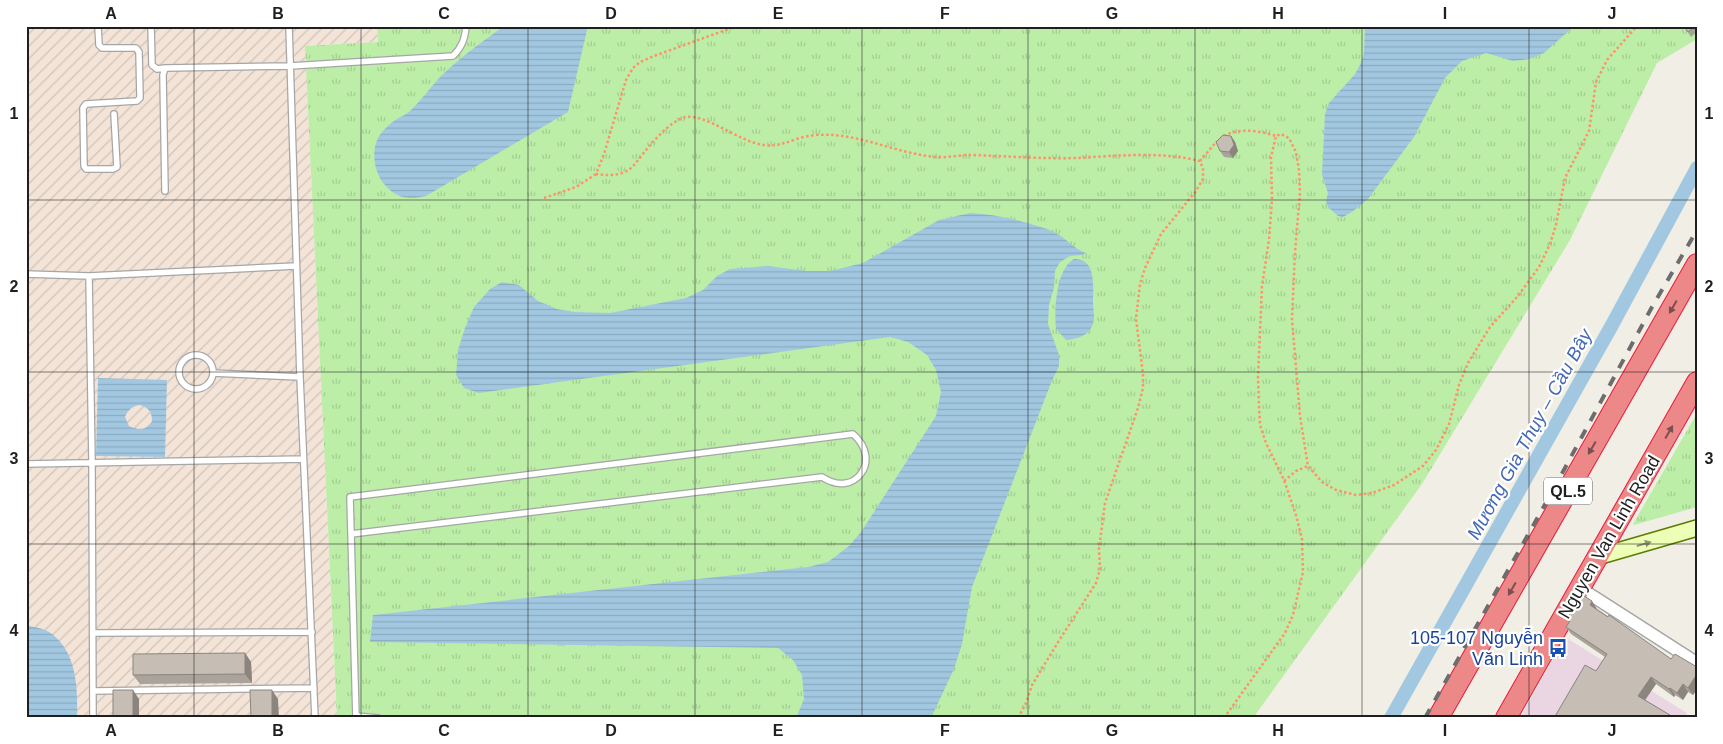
<svg xmlns="http://www.w3.org/2000/svg" width="1723" height="744" font-family="Arial,sans-serif">
  <defs>
    <pattern id="military-furrows" width="10" height="10" patternUnits="userSpaceOnUse" patternTransform="scale(1.25)"><rect width="10" height="10" fill="#f3e4d7"/><path d="M-1 1l2-2M0 10L10 0M9 11l2-2" fill="none" stroke="#d0c3b8"/></pattern>
    <pattern id="grass-tufts" width="24" height="20" patternUnits="userSpaceOnUse" patternTransform="scale(1.25)"><rect width="24" height="20" fill="#bdeea8"/><path d="M3 7l-1-3M5 7V3M7 7l1-3M15 17l-1-3M17 17v-4M19 17l1-3" fill="none" stroke="#a2cc90"/></pattern>
    <pattern id="water-rules" width="6" height="5" patternUnits="userSpaceOnUse" patternTransform="scale(1.25)"><rect width="6" height="5" fill="#a2c8e1"/><path d="M0 2.5h6" fill="none" stroke="#8babc1"/></pattern>
  </defs>
  <rect width="100%" height="100%" fill="#f1efe5"/>
  <path fill="#ead6e3" d="M1565,637l122,76 -3,5h-164z"/>
  <path fill="url(#military-furrows)" d="M26,26h351l1,16 -73,4 32,672h-311z"/>
  <path fill="url(#grass-tufts)" d="M377,26h1320v13l-40,24 -87,177 -148,244 -169,234h-916l-32,-672 73,-4z
    M1697,413v94l-63,18 -1,-1z"/>
  <path fill="url(#water-rules)" fill-rule="evenodd" d="M504,26h84l-20,86 -142,84c-17,4 -29,3 -41,-11 -11,-12 -14,-33 -7,-47 4,-7 12,-15 19,-19 4,-3 9,-4 13,-8 12,-11 21,-25 33,-37 18,-17 40,-33 61,-48z
    M1365,26h209l-30,27 -15,6 -16,2 -27,-8 -24,8 -17,17 -31,59 -46,62 -16,13 -9,5 -5,-1 -10,-9 -2,-6 2,-8 -6,-18 3,-61 4,-11 26,-29 5,-9 4,-12z
    M970,213c21,1 41,5 61,11 8,3 16,4 23,8 12,6 19,16 32,21l-4,2 -12,1 -10,6 -5,9 -1,17 -5,17 -1,19 11,31v11l-8,17 -79,204 -10,57 -8,25 -23,49h-135l8,-19 -2,-24 -9,-15 -15,-12 -408,-6 3,-27 435,-48 20,-5 21,-16 12,-14 75,-116 5,-24 -5,-22 -9,-15 -19,-13 -18,-5 -411,56 -15,-5 -8,-13 2,-25 7,-22 9,-21 16,-18 12,-7 17,3 19,16 19,8 18,3 35,1 76,-15 17,-8 14,-14 13,-7 38,-3 39,5h23l33,-8 76,-43z
    M1074,259c23,-1 19,29 19,44 0,7 3,15 -1,23 -3,9 -17,14 -26,14l-10,-11c-2,-19 0,-60 18,-70z
    M98,378l69,2 -2,77 -69,-1zM140,405c9,3 12,7 12,16 -5,10 -15,9 -23,5l-4,-9c3,-7 7,-11 15,-12z
    M26,625c7,2 17,3 23,7 28,18 29,56 28,86h-51z"/>
  <g fill="none" stroke-linecap="round" stroke-linejoin="round">
    <path stroke="#a2c8e1" stroke-width="14" d="M1391,718l221,-393 85,-157"/>
    <g stroke="#a6a6a6" stroke-width="8">
      <path id="lane" d="M98,26l1,19 3,3h34l3,4 1,46 -3,3 -51,3 -3,4 1,58 2,3h27l4,-2 -3,-53
        M151,26l1,39 5,4 8,-1
        M289,26l11,351 15,341
        M165,191l-2,-116 2,-7 125,-2 163,-10c9,-9 12,-17 13,-30
        M26,274l63,2 207,-10
        M89,276l3,187 1,255
        M179 372a17 17 0 1 1 34 0a17 17 0 1 1-34 0Z
        M213,373l87,4
        M26,464l277,-5
        M351,534l471,-57c33,22 61,-17 31,-43l-503,63 6,221
        M94,633l218,-1
        M93,691l221,-3
        M356,716l22,2"/>
    </g>
    <g stroke="#a6a6a6" stroke-width="14">
      <path id="street" d="M1580,588l117,75"/>
    </g>
    <g stroke="#597c00" stroke-width="18">
      <path id="secondary" d="M1597,557l100,-29"/>
    </g>
    <g stroke="#e71a3b" stroke-width="22">
      <path id="highway" d="M1438,718l259,-454
        M1506,718l191,-336"/>
    </g>
    <path stroke="#ff9267" stroke-width="2.5" stroke-dasharray="2.5 2.5" stroke-linecap="butt" d="M737,26l-83,30 -14,6 -7,6 -7,12 -22,74 -8,20c9,1 18,2 26,-1 9,-3 12,-8 17,-14 10,-13 31,-39 47,-42 21,-3 53,25 78,28 13,2 23,-3 36,-7 10,-3 23,-4 34,-3 35,3 67,19 102,22 11,1 23,-2 34,-2 36,1 70,4 106,3 40,-2 84,-7 124,3l3,8v10l-7,12 -35,43 -16,34 -5,16 -4,35 7,55v14l-5,20 -33,95 -6,46 1,20 -4,14 -36,56 -28,46 -6,18 -8,15
      M1224,136c15,-9 36,-5 52,0
      M1200,161l17,-20
      M544,198l32,-11 20,-13
      M1284,481l12,-10 12,-5
      M1224,718l61,-85 8,-18 10,-43 -1,-33 -6,-24 -12,-35 -18,-37 -6,-18 -1,-19 -1,-29 4,-91 7,-46 3,-41 -1,-42 5,-21 5,-2 8,4 7,14 3,18 1,23 -5,59 -3,67 8,97 8,50 14,16 14,8 20,5 16,-2 22,-8 29,-19 13,-16 13,-26 10,-39 9,-22 22,-36 28,-31 21,-29 11,-23 6,-19 9,-47 24,-47 7,-49 11,-22 30,-34"/>
    <use href="#lane" stroke="#fff" stroke-width="5.5"/>
    <use href="#street" stroke="#fff" stroke-width="11"/>
    <use href="#secondary" stroke="#edfeb6" stroke-width="15"/>
    <use href="#highway" stroke="#ed8888" stroke-width="20"/>
    <path stroke="#6d6d6d" stroke-width="4" stroke-dasharray="10 10" stroke-linecap="butt" d="M1425,718l127,-226 100,-185 45,-77"/>
  </g>
  <path fill="#aaa39b" d="M1684,26h13v6l-6,5z
    M1231,136l4,6 3,9 -5,7 -9,-1 -4,-6z
    M1597,609l74,50 26,8v22l-4,6 -5,-3 -5,8 -8,-5 -1,2 -18,-13 -11,16 25,15 2,3h-118l42,-47 9,-14 -34,-23 -5,-7 3,-5 -2,-3z
    M245,653l6,9 1,21 -112,1 -7,-9z"/>
  <path fill="#8b857e" d="M1231,136l4,6 3,9 -5,7 -4,-6z
    M1592,601l5,8 -2,3 -5,-7z
    M245,653l6,9 1,21 -7,-9z
    M1651,677l5,7 -13,19 -5,-7z
    M1695,677l2,2v10l-4,6 -5,-7z
    M1683,684l5,8 -5,8 -6,-7z
    M1670,688l5,7 -1,2 -5,-8z
    M133,690l6,9v19h-6z
    M272,690l6,9 1,19h-7z"/>
  <path fill="#c6beb4" stroke="#8b857e" d="M1684,26h11l-7,6z
    M1223,135l8,1 3,9 -5,7 -9,-1 -4,-9z
    M1581,594l11,7 -2,4 18,12 1,-2 62,44 4,-5 22,13v11l-2,-1 -7,11 -5,-4 -6,9 -7,-5 -1,1 -18,-12 -13,19 32,19 -1,3h-115l31,-53 11,6 11,-17 -41,-27 4,-6 -3,-2z
    M245,653v21l-112,1v-21z
    M113,690h20v28h-20z
    M250,690h22v28h-21z"/>
  <defs><path id="oneway-solid" d="M-6-.8H1V-3.2L6.5 0L1 3.2V.8H-6Z" transform="scale(1.25)"/></defs>
  <g fill="#7c4e4e">
    <use href="#oneway-solid" transform="translate(1673 307) rotate(120)"/>
    <use href="#oneway-solid" transform="translate(1669 432) rotate(-60)"/>
    <use href="#oneway-solid" transform="translate(1592 448) rotate(120)"/>
    <use href="#oneway-solid" transform="translate(1512 589) rotate(120)"/>
  </g>
  <use fill="#909a72" href="#oneway-solid" transform="translate(1644 544) rotate(-16)"/>
  <path fill="none" stroke="#1f1f1f" stroke-width="1" stroke-opacity="0.55" d="M194,26v692M361,26v692M528,26v692M695,26v692M862,26v692M1028,26v692M1195,26v692M1362,26v692M1529,26v692M26,200h1671M26,372h1671M26,544h1671"/>
  <defs>
    <g id="bus-bare" transform="scale(1.5)"><path d="M-5-6H5V4H4V6H2V4H-2V6H-4V4H-5ZM-3.5-4V0h7V-4ZM-3.5 1.2v1.5H-2V1.2ZM2 1.2v1.5H3.5V1.2Z" fill="#1a4fb4" stroke="#fff" stroke-width="2.5" paint-order="stroke"/></g>
  </defs>
  <g fill-rule="evenodd">
    <use href="#bus-bare" x="1558" y="648"/>
  </g>
  <g text-anchor="middle" stroke-width="4.5" stroke-linejoin="round" paint-order="stroke">
    <rect fill="#fff" stroke="#626262" stroke-width="1" x="1544" y="477.5" width="48" height="27" rx="4"/>
    <g font-size="16" font-weight="bold" fill="#1f1f1f">
      <text x="1568" y="497">QL.5</text>
    </g>
    <g font-size="18" fill="#1f1f1f" stroke="#fff">
      <text transform="translate(1609 537) rotate(-60)" y="6">Nguyen Van Linh Road</text>
    </g>
    <g font-size="18" fill="#164399" stroke="#fff" text-anchor="end">
      <text x="1543" y="644">105-107 Nguyễn<tspan x="1543" dy="21">Văn Linh</tspan></text>
    </g>
    <g font-size="19" font-style="italic" fill="#4569b6" stroke="#fff">
      <text transform="translate(1529 434) rotate(-61)" y="7">Mương Gia Thụy – Cầu Bây</text>
    </g>
  </g>
  <rect width="1723" height="744" fill="none" stroke="#ffffff" stroke-width="55"/>
  <rect x="28" y="28" width="1668" height="688" fill="none" stroke="#1f1f1f" stroke-width="2"/>
  <g font-size="16" text-anchor="middle" font-weight="bold" fill="#1f1f1f">
    <text x="111" y="19">A</text>
    <text x="278" y="19">B</text>
    <text x="444" y="19">C</text>
    <text x="611" y="19">D</text>
    <text x="778" y="19">E</text>
    <text x="945" y="19">F</text>
    <text x="1112" y="19">G</text>
    <text x="1278" y="19">H</text>
    <text x="1445" y="19">I</text>
    <text x="1612" y="19">J</text>
    <text x="14" y="119">1</text>
    <text x="1709" y="119">1</text>
    <text x="14" y="292">2</text>
    <text x="1709" y="292">2</text>
    <text x="14" y="464">3</text>
    <text x="1709" y="464">3</text>
    <text x="14" y="636">4</text>
    <text x="1709" y="636">4</text>
    <text x="111" y="736">A</text>
    <text x="278" y="736">B</text>
    <text x="444" y="736">C</text>
    <text x="611" y="736">D</text>
    <text x="778" y="736">E</text>
    <text x="945" y="736">F</text>
    <text x="1112" y="736">G</text>
    <text x="1278" y="736">H</text>
    <text x="1445" y="736">I</text>
    <text x="1612" y="736">J</text>
  </g>
</svg>
